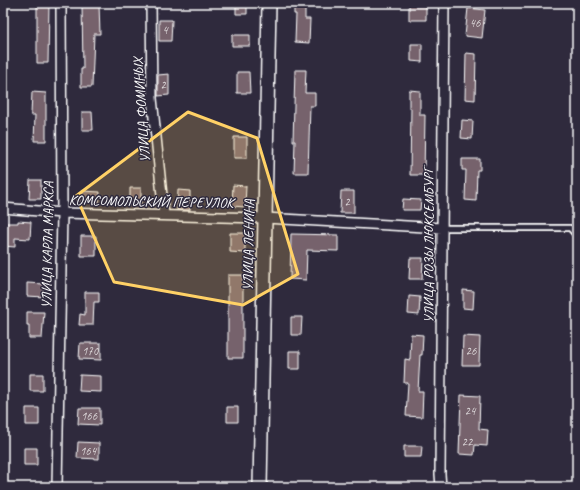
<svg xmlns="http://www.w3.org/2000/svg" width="580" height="490" font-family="Caveat,sans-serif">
  <rect width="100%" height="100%" fill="#2f2a3d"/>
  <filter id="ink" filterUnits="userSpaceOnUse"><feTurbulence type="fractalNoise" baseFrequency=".025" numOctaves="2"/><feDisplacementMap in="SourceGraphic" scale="8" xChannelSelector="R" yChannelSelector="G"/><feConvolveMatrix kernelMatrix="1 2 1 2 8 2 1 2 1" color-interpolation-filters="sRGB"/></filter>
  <g filter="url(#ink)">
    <path fill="#76626c" stroke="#fff" d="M37,3h12l-1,60h-11z
      M236,3h11v11h-11z
      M294,3h11v16h5l-1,24 -14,-1 1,-28h-2z
      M409,3h17v17h-17z
      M82,5h17l1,29h-6l-2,53h-11v-18h2z
      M468,8l17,2 -3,28 -17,-2z
      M159,20h13l-1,21h-12z
      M232,35h18v11h-18z
      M411,44h11v18l-11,-1z
      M466,53l10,1 -1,46 -10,-1z
      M295,70h11l-1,23h10v13h-5l-2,67h-14l1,-32h-2z
      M237,72h12l1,21h-13z
      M169,74v21l-11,1v-21z
      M409,90l11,1v24h5l-1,60h-14l1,-67h-2z
      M32,92l14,1v48h-12l1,-26h-4z
      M82,112h10l1,18h-11z
      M462,120l11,1 -1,18 -11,-1z
      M234,137h13v21h-13z
      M462,159h18v11h-3l-1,31 -11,-1 1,-30h-4z
      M30,180h11v19h-12z
      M233,185l13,1 -1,21 -13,-1z
      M130,188h11v18h-11z
      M178,190l12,1v19h-13z
      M82,191l18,1 -1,11 -18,-1z
      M341,191h13v22h-14z
      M403,199l18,1 -1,10h-18z
      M18,221l13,1 -1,17 -15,-1v9l-12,-1v-23h15z
      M230,233h15v20l-15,-1z
      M291,234l47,1v16l-31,-1 -1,30 -16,-1z
      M81,236h15v20h-15z
      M410,258h13l-1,21h-13z
      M228,275h15v83h-15z
      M27,283l17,1v13l-17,-1z
      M463,290l11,1 -1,18 -10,-1z
      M85,292h14v10h-5l-1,23h-14l1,-11 5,1z
      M409,296l11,1 -1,18 -11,-1z
      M27,312h17l-2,26h-13v-13h-2z
      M291,317h11l-1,18h-10z
      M411,334l12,1 -1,20h-2l-2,36h5l-1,26 -16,-1 2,-33h-4l1,-24 5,1z
      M463,336l17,1 -1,28h-17z
      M80,343h21v17l-22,-1z
      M289,351h11v18h-11z
      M30,374h13v17h-13z
      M80,375l21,1v16l-22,-1z
      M461,395l19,1 -1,33 9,1 -1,16 -12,-1 -1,10 -15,-1z
      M227,407h11v15h-11z
      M26,408h13v17h-13z
      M79,408h21v17l-22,-1z
      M78,442l21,1v16l-22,-1z
      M404,446h18l-1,11h-17z
      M24,448h13v17h-13z"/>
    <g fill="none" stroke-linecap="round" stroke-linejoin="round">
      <g stroke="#fff" stroke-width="8">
        <path id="service" d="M442,228h128l7,8"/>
      </g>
      <g stroke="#fff" stroke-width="12">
        <path id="minor" d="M151,3l1,95 12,117
          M3,208l59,5 203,5 177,10
          M57,487l5,-274 -1,-210
          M441,487l-1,-13 4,-471"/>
      </g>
      <g stroke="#fff" stroke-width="16">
        <path id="secondary" d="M260,487l9,-484"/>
      </g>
      <use href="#service" stroke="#2f2a3d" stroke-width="4.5"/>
      <use href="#minor" stroke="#2f2a3d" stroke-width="9"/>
      <use href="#secondary" stroke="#2f2a3d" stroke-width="13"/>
    </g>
  </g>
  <path fill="#ffd166" fill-opacity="0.2" stroke="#ffd166" stroke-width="3" stroke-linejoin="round" d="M188,112l69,26 41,136 -55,31 -129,-23 -38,-86z"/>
  <g text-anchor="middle" stroke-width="3" stroke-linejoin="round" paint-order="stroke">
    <g font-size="12" fill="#ddd8da">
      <text x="475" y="27">46</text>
      <text x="165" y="34">4</text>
      <text x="163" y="89">2</text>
      <text x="347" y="206">2</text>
      <text x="90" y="355">170</text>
      <text x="471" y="355">26</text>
      <text x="470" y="415">24</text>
      <text x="89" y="420">166</text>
      <text x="467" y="446">22</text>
      <text x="88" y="455">164</text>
    </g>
    <g font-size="14" fill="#fff" stroke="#2f2a3d">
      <text transform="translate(141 110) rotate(-94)" y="5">УЛИЦА ФОМИНЫХ</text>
      <text transform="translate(151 201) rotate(1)" y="5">КОМСОМОЛЬСКИЙ ПЕРЕУЛОК</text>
      <text transform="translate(47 245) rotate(-89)" y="5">УЛИЦА КАРЛА МАРКСА</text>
      <text transform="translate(248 245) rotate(-89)" y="5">УЛИЦА ЛЕНИНА</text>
      <text transform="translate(428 245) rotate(-90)" y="5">УЛИЦА РОЗЫ ЛЮКСЕМБУРГ</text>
    </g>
  </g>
  <rect width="580" height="490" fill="none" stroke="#2f2a3d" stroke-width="16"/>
  <rect x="8" y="8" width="564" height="474" fill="none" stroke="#fff" stroke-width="1.5" filter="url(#ink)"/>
</svg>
